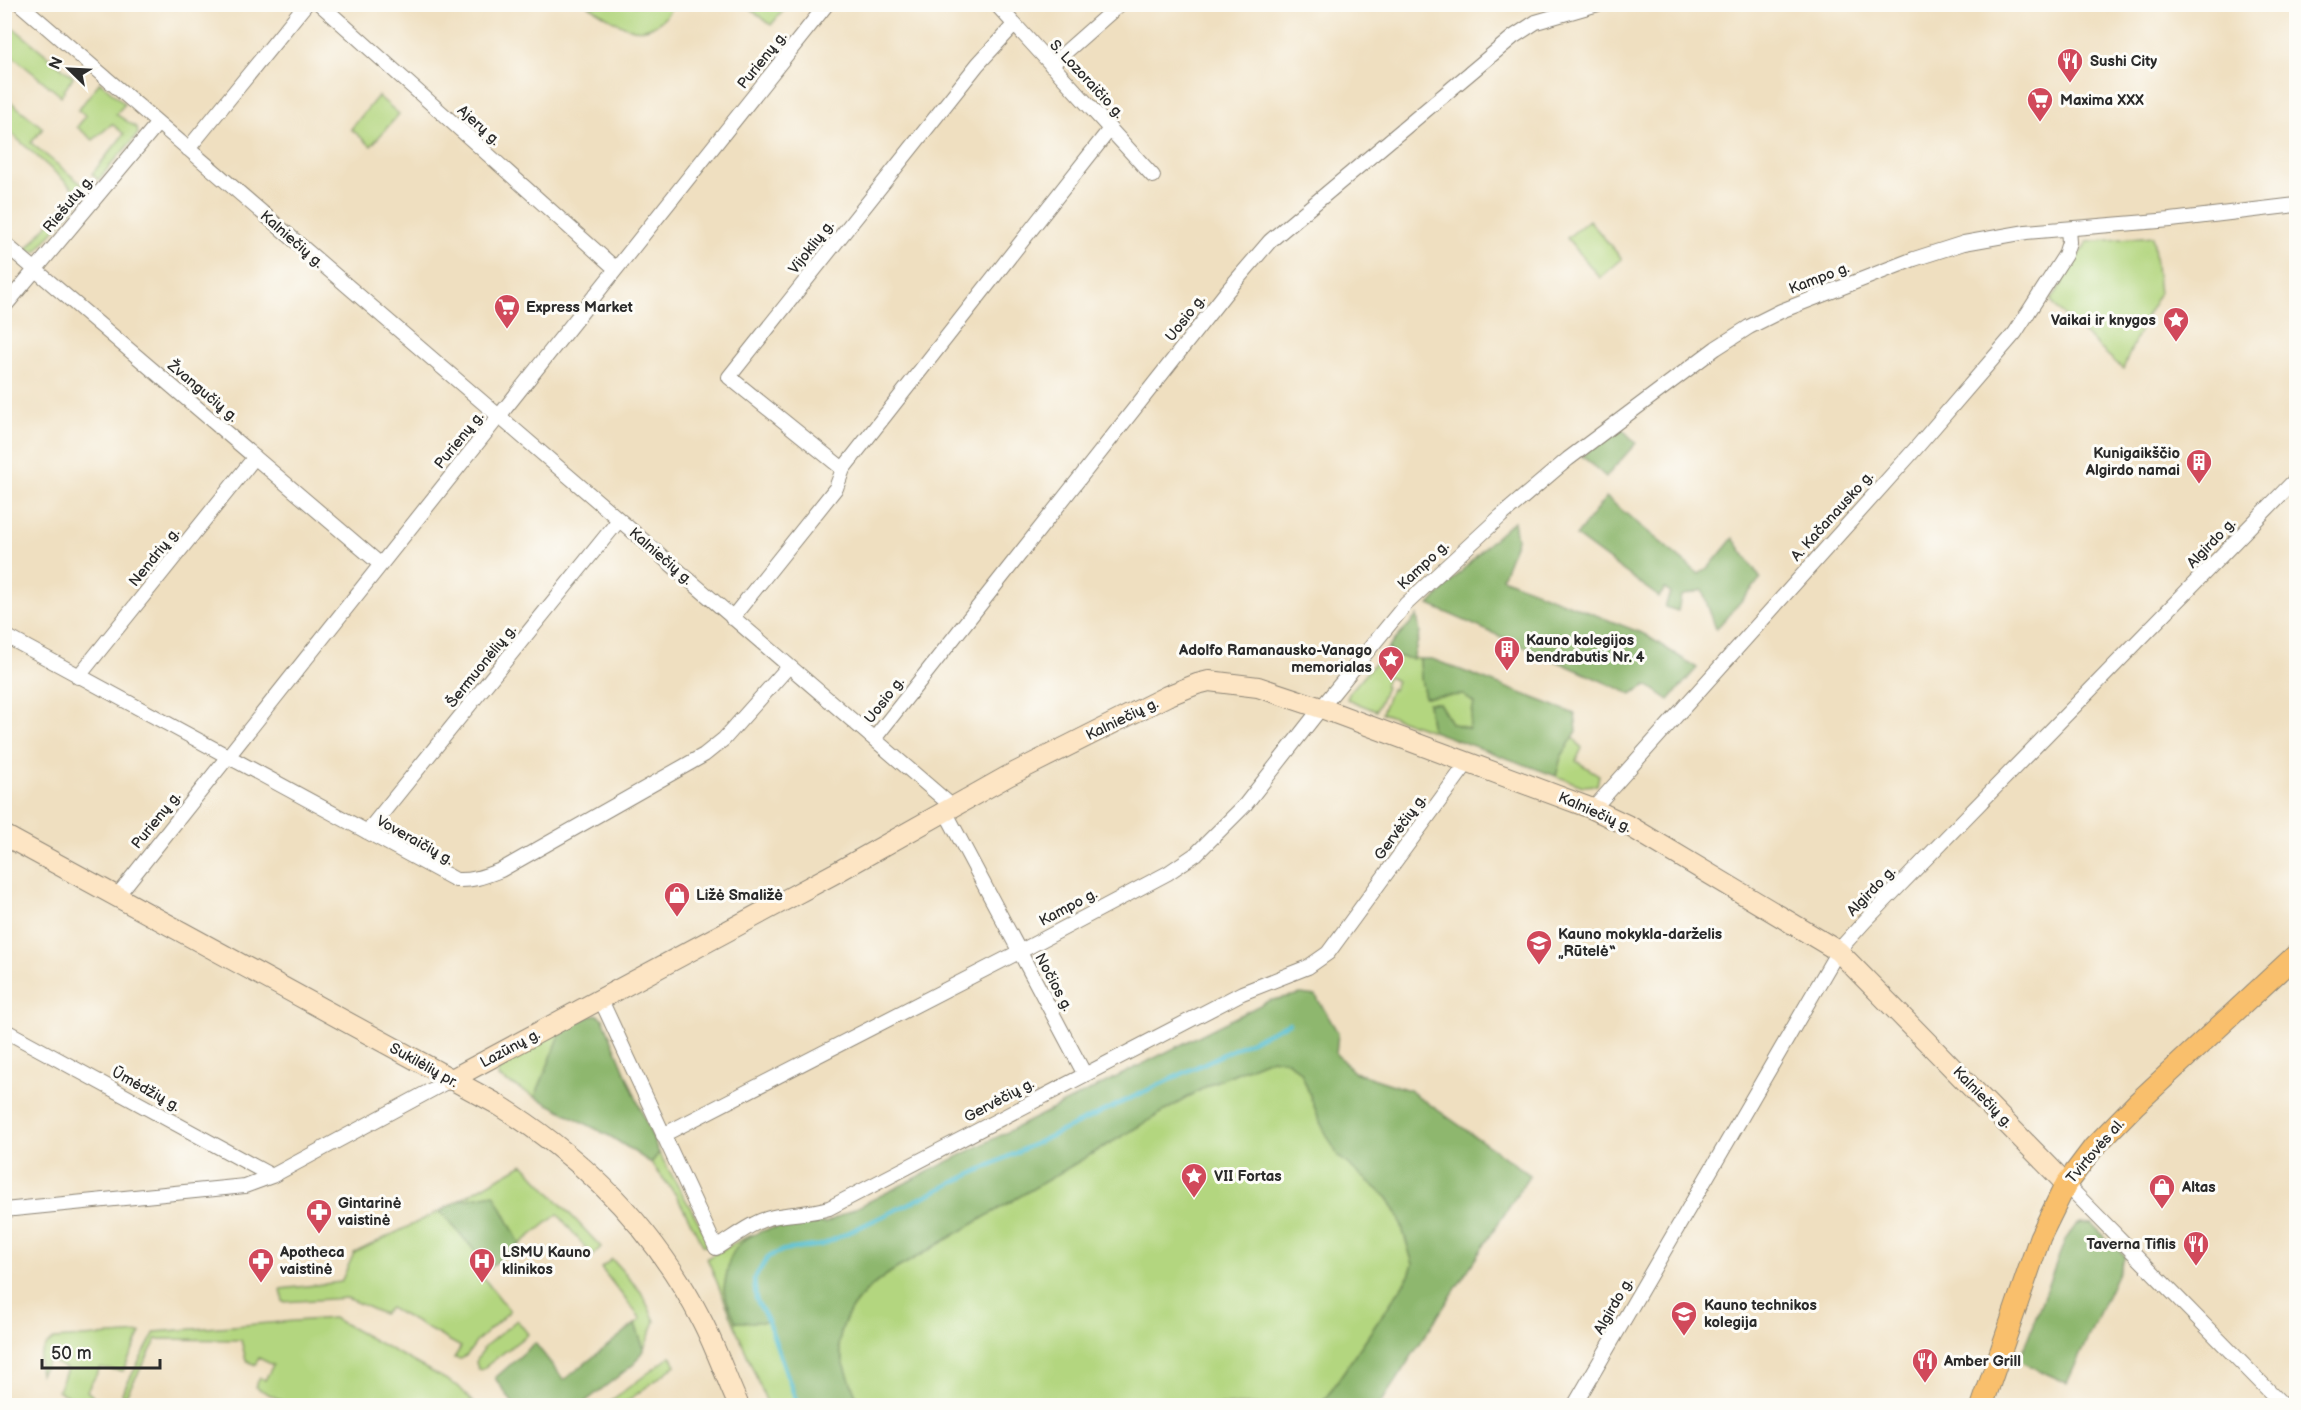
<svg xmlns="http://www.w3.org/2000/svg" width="2301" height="1410" font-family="'Balsamiq Sans',sans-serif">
  <rect width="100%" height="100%" fill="#fdfcf7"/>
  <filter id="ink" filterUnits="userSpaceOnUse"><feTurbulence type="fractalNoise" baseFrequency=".0167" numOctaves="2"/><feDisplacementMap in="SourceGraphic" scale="12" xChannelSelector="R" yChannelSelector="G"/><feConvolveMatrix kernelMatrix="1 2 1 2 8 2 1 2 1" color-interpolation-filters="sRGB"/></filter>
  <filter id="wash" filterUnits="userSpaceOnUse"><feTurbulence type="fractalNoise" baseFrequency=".008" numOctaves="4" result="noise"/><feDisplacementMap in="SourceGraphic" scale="24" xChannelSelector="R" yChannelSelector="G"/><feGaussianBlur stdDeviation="1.35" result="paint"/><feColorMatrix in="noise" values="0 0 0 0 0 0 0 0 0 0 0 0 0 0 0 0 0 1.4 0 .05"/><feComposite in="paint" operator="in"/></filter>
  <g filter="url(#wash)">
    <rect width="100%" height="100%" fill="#efdfc0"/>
    <path fill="#b3d67f" stroke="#6f8055" stroke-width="1.5" d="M587,5h85c-5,16 -25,29 -42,23 -15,-4 -30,-16 -43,-23z
      M745,5h43l-17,20z
      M4,20l69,57 -12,19 -56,-46z
      M100,82l25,22 -9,10 21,14 1,6 -40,46 -6,-6 32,-40 -12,-10 -19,16 -16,-13 9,-11 -8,-6z
      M378,96l21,18 -28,32 -20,-17z
      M5,97l38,31 -12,15 58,47 -52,61h-12l51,-60 -71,-63z
      M1589,220l33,39 -22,19 -33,-40z
      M2153,236l6,58 -16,28 -20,47 -66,-60 -6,-8 36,-59z
      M1388,648l8,8 24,3 1,20 4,18 38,-2 11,8 -5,26 -18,-6 -12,-20h-11l4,28 -50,-18 9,-24 3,1 3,-9 -9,-4 -4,9 2,1 -10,24 -29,-12 3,-7z
      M1573,737l9,11 -6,13 23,14 -2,10 -14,1 -27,-10 5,-19z
      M563,1028l-28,69 -37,-20v-7l3,-7z
      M1272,1058l15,3 14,11 20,52 43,53 24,21 11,19 14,47 -4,12 -88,129h-461c-5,-12 -22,-52 -21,-62 4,-39 40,-66 71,-82l302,-178z
      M659,1153l52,91 -4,2 -4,-1 -27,-50 -25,-32z
      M523,1164l78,83 -9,9 -34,-42 -38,30 -26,-50 -36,7z
      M440,1211l50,57 -9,7 29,36 -33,30 -10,14 -6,4 -7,-1 7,-11 -71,-39 -7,6 -36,-16 -64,4 -2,-13 60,-7 13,-29z
      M752,1234c-22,21 -24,26 -28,56l44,31 30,84h-29l-2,-2 -60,-145z
      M612,1259l29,33 14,29 -11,28 -9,-25 6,-5 -40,-51z
      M333,1318l125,68 18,19h-186l-35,-18 5,-9 5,2 8,-15 -14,-7 -4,7 -9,-5 -5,-20 -84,-1 -33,60 -2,-6 33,-61z
      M517,1320l11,14 -47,36 -3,-1 -2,-7 8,-15z
      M141,1333l-18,38 -23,-3 -13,23 16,14h-17l-28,-14 9,-22 -18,-9 -9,14c-3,-16 0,-25 14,-35z
      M671,1356l5,9 -54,40h-17z"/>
    <path fill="#8eb76e" stroke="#5c714c" stroke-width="1.5" d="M1619,426l17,17 -30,34 -24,-21z
      M1606,497l93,77 11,-8 23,-28 28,41 -45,50 -14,-39 -21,6 -3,15 -13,-4 5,-14 -5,-4 -6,8 -83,-61z
      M1514,521l3,19 -15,38 142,56 53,34 -28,32 -22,-15 -16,9 -202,-89 57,-59z
      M1417,616l3,17 -7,26 -17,-3 -8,-8z
      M1432,659l143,55 2,17 -16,26 -5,19 -124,-45 -4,-28h11l12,20 18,6 5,-26 -11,-8 -38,2 -4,-18 -1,-20z
      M1301,994l15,2 22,37 -2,21 18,18 55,18 121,85 -149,228 -4,2h-56l88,-129 4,-12 -14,-47 -11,-19 -50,-42 -17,-32 -20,-52 -14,-11 -15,-3 -60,25 -302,178c-31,16 -67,43 -71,82 -1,10 16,50 21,62h-62l-30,-83h-32c-4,-10 -10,-21 -12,-31 0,-6 2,-13 3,-19 5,-48 62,-47 99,-49l442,-222z
      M596,1014l7,5 56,134 -8,10 -38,-25 -78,-41 28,-69z
      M494,1194l26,50 -30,24 -50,-57 18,-10z
      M2080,1223l12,1 33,33 -58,126 -48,-22 46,-121 11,-15z
      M635,1324l9,25 -10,15 -53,41h-67l-19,-27 40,-35 29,37z"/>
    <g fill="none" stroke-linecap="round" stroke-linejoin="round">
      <path stroke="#53bdcf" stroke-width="4.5" d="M798,1406l-30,-85 -12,-22 -2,-20 14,-22 16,-7 38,-5 467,-222"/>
    </g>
  </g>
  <g filter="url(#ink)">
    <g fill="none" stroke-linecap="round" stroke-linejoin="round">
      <g stroke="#8d8576" stroke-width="16">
        <path id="street" d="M20,4l933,803
          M320,4l296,265
          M996,4l157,172
          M1051,65l69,-61
          M188,149l118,-145
          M4,243l376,321
          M4,307l154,-184
          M843,469l-114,-92 249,-313 36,-39
          M732,618l104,-130 7,-19 267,-340
          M4,635l452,245c17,1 29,-4 45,-10l203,-115 20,-16 65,-73
          M78,677l177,-220
          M874,739l354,-449 42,-49 243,-204 23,-15 62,-18
          M1593,809l324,-362 98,-114 50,-78 4,-13 -1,-13
          M945,811l139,262
          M367,832l252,-312
          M117,896l710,-892
          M601,1000l115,248c18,-11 37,-27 57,-31 19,-4 37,-3 56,-9l413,-215 66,-26 20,-14 140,-191
          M4,1030l268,146
          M663,1135l356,-183 149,-79 28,-19 49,-49 76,-97 85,-104 95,-88 67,-57 148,-111 33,-21 32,-16 36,-14 97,-38 50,-16 62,-11 145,-12 125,-15
          M2066,1184l218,222
          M4,1210l241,-24 27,-10 178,-96
          M1574,1406l264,-455 27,-30 431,-442"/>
      </g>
      <g stroke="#8d8576" stroke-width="22">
        <path id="secondary" d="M4,835l493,269c87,54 158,125 205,217 14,27 24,57 37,85
          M450,1080l389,-209 169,-95 159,-80 30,-12 12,-3 49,6 63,21 272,101 38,18 207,124 228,233"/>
      </g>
      <g stroke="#8d8576" stroke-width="23">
        <path id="primary" d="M1982,1406l58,-169 26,-53 28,-37 42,-43 160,-149"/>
      </g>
      <use href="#street" stroke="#fff" stroke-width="14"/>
      <use href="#secondary" stroke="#fde5c4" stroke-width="20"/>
      <use href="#primary" stroke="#f9bf6c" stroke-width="21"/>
    </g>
  </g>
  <defs>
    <g id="restaurant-pin" transform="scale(1.35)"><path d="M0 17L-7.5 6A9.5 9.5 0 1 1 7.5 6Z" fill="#d1495b" stroke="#fdfcf7"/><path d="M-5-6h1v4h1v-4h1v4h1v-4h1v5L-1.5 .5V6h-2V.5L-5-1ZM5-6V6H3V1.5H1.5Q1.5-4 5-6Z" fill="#fff"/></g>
    <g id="supermarket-pin" transform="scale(1.35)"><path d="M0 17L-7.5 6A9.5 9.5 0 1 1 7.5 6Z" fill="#d1495b" stroke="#fdfcf7"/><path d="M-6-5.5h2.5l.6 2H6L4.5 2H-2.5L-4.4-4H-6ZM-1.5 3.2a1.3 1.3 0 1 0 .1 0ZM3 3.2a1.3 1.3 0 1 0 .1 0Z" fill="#fff"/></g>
    <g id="sight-pin" transform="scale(1.35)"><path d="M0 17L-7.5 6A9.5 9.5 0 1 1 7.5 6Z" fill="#d1495b" stroke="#fdfcf7"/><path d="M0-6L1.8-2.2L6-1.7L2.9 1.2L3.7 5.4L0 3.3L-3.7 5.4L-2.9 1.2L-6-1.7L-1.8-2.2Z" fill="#fff"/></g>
    <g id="building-pin" transform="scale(1.35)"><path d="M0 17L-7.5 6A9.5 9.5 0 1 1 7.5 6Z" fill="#d1495b" stroke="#fdfcf7"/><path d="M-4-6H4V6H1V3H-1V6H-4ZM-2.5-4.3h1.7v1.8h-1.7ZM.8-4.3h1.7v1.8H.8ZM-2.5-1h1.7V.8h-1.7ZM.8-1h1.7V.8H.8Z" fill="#fff"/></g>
    <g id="shop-pin" transform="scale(1.35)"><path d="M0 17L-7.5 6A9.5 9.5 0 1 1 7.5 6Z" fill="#d1495b" stroke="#fdfcf7"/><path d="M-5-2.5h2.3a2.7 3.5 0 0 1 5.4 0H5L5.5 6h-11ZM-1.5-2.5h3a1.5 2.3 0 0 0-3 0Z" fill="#fff"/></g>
    <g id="school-pin" transform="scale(1.35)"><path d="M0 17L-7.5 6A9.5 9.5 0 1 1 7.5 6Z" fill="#d1495b" stroke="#fdfcf7"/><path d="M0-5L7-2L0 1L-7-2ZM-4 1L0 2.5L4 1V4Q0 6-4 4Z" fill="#fff"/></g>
    <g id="pharmacy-pin" transform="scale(1.35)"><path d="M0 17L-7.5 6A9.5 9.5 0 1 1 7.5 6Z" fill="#d1495b" stroke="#fdfcf7"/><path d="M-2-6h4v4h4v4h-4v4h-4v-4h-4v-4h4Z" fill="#fff"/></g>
    <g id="hospital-pin" transform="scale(1.35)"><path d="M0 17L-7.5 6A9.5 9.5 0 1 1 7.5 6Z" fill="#d1495b" stroke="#fdfcf7"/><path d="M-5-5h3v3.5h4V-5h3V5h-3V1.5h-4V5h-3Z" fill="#fff"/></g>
    <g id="university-pin" transform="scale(1.35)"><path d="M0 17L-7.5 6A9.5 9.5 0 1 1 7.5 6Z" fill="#d1495b" stroke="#fdfcf7"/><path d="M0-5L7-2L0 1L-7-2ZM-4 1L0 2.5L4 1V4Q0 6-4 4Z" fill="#fff"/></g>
  </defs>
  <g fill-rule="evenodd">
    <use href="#restaurant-pin" x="2070" y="61"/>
    <use href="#supermarket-pin" x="2040" y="100"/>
    <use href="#supermarket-pin" x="507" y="307"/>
    <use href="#sight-pin" x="2176" y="320"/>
    <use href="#building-pin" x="2199" y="462"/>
    <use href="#building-pin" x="1507" y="649"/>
    <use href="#sight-pin" x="1391" y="659"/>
    <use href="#shop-pin" x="677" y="895"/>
    <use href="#school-pin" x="1539" y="943"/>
    <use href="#sight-pin" x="1194" y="1176"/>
    <use href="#shop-pin" x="2162" y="1187"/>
    <use href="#pharmacy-pin" x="319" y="1212"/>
    <use href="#restaurant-pin" x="2196" y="1244"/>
    <use href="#pharmacy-pin" x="261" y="1261"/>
    <use href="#hospital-pin" x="482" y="1261"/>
    <use href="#university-pin" x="1684" y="1314"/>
    <use href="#restaurant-pin" x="1925" y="1361"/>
  </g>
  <g text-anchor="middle" stroke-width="6" stroke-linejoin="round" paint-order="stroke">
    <g font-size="15" fill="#2b2b2b" stroke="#fdfcf7">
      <text transform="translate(762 60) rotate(-51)" y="5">Purienų g.</text>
      <text transform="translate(1087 79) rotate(47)" y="5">S. Lozoraičio g.</text>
      <text transform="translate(479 125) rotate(42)" y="5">Ajerų g.</text>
      <text transform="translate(68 204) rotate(-50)" y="5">Riešutų g.</text>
      <text transform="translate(292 239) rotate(41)" y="5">Kalniečių g.</text>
      <text transform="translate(811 247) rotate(-52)" y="5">Vijoklių g.</text>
      <text transform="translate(1819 278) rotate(-21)" y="5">Kampo g.</text>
      <text transform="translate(1185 318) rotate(-52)" y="5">Uosio g.</text>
      <text transform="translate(203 391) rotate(40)" y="5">Žvangučių g.</text>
      <text transform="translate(459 440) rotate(-51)" y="5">Purienų g.</text>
      <text transform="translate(1832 516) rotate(-48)" y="5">A. Kačanausko g.</text>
      <text transform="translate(2211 543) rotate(-46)" y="5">Algirdo g.</text>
      <text transform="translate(661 556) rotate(41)" y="5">Kalniečių g.</text>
      <text transform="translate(154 557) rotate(-51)" y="5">Nendrių g.</text>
      <text transform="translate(1423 565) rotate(-43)" y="5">Kampo g.</text>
      <text transform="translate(481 666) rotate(-51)" y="5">Šermuonėlių g.</text>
      <text transform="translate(884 700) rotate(-52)" y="5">Uosio g.</text>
      <text transform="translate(1122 719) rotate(-26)" y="5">Kalniečių g.</text>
      <text transform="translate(1595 812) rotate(24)" y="5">Kalniečių g.</text>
      <text transform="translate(156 820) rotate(-51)" y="5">Purienų g.</text>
      <text transform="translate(1400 827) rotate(-54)" y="5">Gervėčių g.</text>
      <text transform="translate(415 840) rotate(29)" y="5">Voveraičių g.</text>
      <text transform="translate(1871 891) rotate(-46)" y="5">Algirdo g.</text>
      <text transform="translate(1068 907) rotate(-28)" y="5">Kampo g.</text>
      <text transform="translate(1054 982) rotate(62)" y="5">Nočios g.</text>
      <text transform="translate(510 1048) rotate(-28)" y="5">Lazūnų g.</text>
      <text transform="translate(424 1065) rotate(29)" y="5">Sukilėlių pr.</text>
      <text transform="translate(146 1089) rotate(29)" y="5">Ūmėdžių g.</text>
      <text transform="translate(1983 1097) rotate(46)" y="5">Kalniečių g.</text>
      <text transform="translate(999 1100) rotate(-28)" y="5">Gervėčių g.</text>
      <text transform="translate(2095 1151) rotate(-49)" y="5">Tvirtovės al.</text>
      <text transform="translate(1613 1306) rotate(-60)" y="5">Algirdo g.</text>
    </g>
    <g font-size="15" font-weight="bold" fill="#2b2b2b" stroke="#fdfcf7" text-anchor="start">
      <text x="2090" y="66">Sushi City</text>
      <text x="2060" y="105">Maxima XXX</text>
      <text x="526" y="312">Express Market</text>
      <text x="2156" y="325" text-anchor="end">Vaikai ir knygos</text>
      <text x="2180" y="458" text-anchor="end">Kunigaikščio<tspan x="2180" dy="17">Algirdo namai</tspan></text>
      <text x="1526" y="645">Kauno kolegijos<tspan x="1526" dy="17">bendrabutis Nr. 4</tspan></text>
      <text x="1372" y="655" text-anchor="end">Adolfo Ramanausko-Vanago<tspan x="1372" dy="17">memorialas</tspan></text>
      <text x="696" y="900">Ližė Smaližė</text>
      <text x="1558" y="939">Kauno mokykla-darželis<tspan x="1558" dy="17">„Rūtelė“</tspan></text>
      <text x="1214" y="1181">VII Fortas</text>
      <text x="2182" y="1192">Altas</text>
      <text x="338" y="1208">Gintarinė<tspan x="338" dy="17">vaistinė</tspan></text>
      <text x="2176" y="1249" text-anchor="end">Taverna Tiflis</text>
      <text x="280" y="1257">Apotheca<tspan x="280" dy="17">vaistinė</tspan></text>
      <text x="502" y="1257">LSMU Kauno<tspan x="502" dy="17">klinikos</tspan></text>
      <text x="1704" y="1310">Kauno technikos<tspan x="1704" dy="17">kolegija</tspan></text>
      <text x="1944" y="1366">Amber Grill</text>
    </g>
  </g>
  <rect width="2301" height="1410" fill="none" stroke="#fdfcf7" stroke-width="24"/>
  <g transform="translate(69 69) rotate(294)" stroke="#fdfcf7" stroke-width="4.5" paint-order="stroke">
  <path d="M0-4.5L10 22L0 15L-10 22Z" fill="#2b2b2b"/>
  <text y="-9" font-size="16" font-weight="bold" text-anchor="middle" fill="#2b2b2b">N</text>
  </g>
  <path d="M42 1359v9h118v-9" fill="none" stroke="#2b2b2b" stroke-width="3"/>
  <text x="51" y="1359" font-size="18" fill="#2b2b2b" stroke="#fdfcf7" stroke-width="4.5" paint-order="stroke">50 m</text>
</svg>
